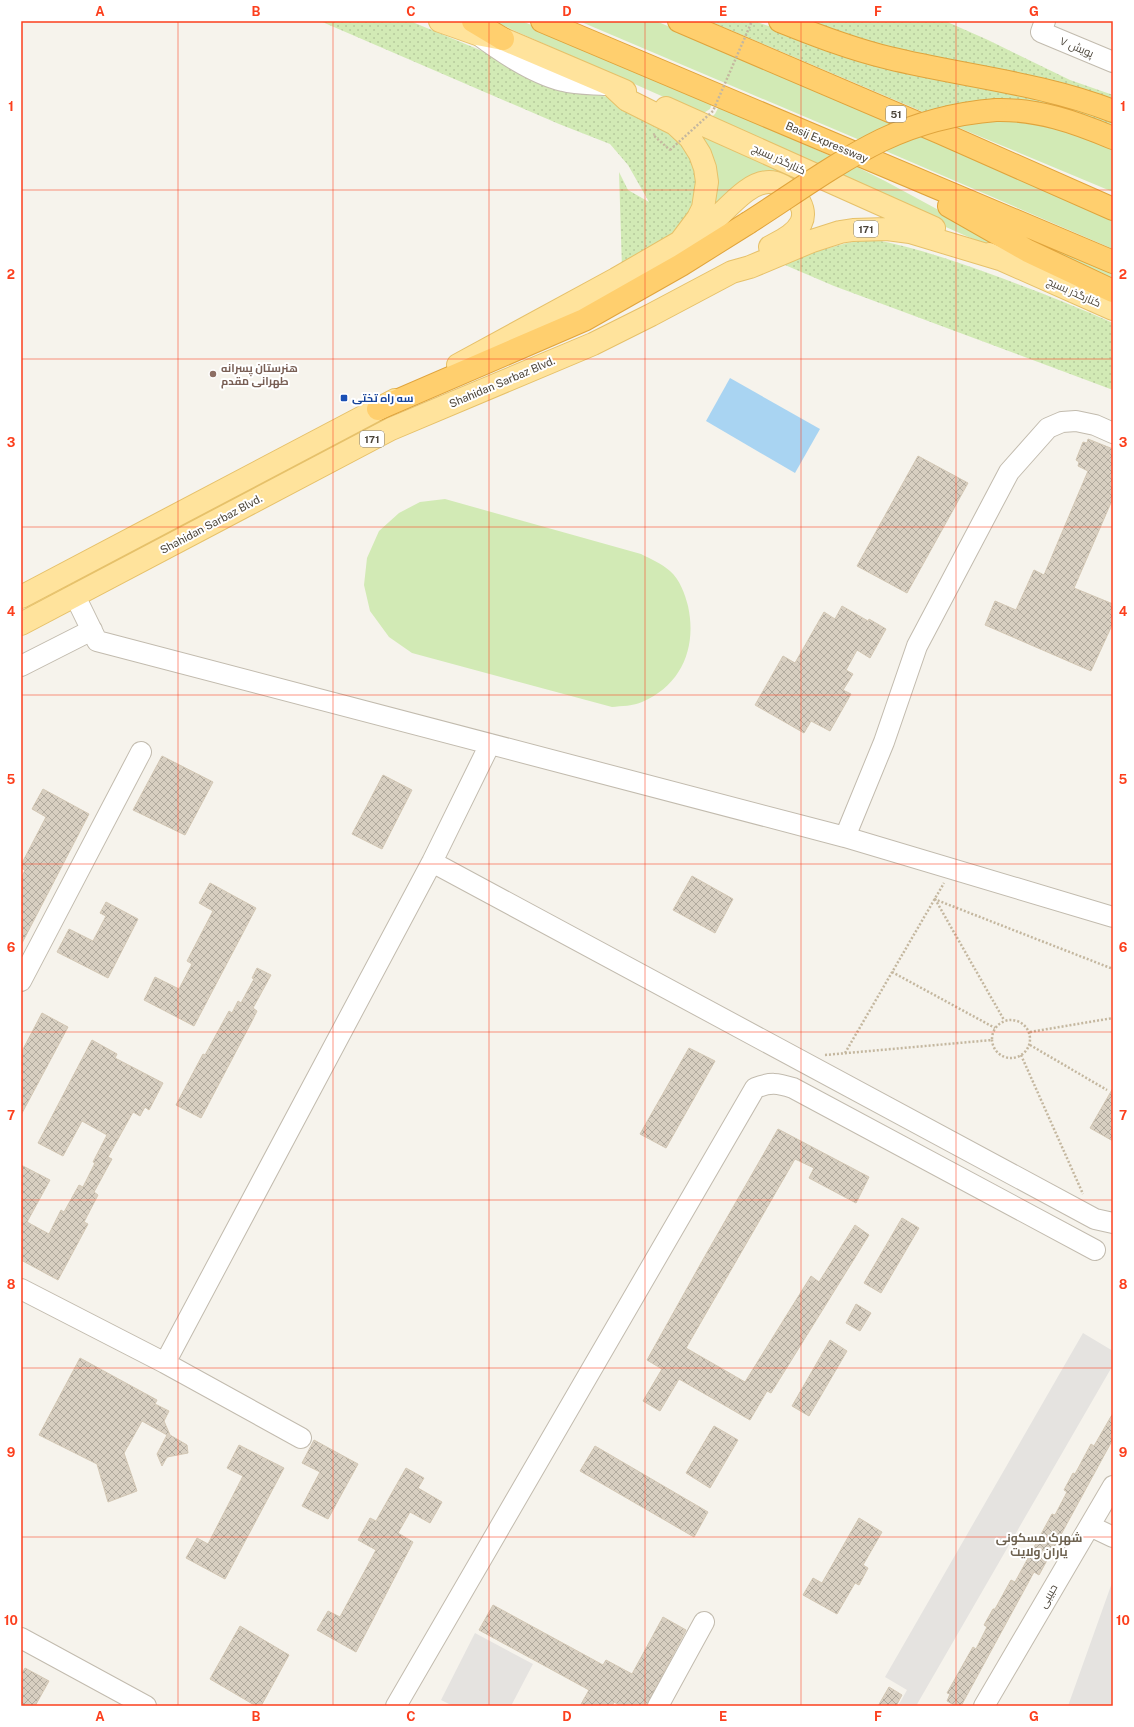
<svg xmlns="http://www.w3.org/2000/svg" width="1134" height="1727" font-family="'Public Sans',Cairo,sans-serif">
  <defs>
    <pattern id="grass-dots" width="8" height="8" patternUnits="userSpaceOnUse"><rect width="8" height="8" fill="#d2eab5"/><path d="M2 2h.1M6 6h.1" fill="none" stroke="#b6ca9c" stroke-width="1.8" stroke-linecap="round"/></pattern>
    <pattern id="building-cross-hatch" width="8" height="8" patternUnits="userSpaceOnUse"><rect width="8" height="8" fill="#d8cfc1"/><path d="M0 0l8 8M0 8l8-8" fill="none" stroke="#b1aa9e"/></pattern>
  </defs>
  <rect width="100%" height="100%" fill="#f6f3ec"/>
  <path fill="url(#grass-dots)" d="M320,21h90l154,64 43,12 54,24 27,21 13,41 -12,40 -67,46 -3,-97 9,18 21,12 -21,-37 -18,-21 -51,-20z
    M709,21h45l87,30 272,66v11l-185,-14z
    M804,21h141l43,19 82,40 43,15v8l-201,-48z
    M871,239c40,7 77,20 114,33 44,16 86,32 128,51v67l-279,-104 -56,-24 69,-19z"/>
  <path fill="#d2eab5" d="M493,21h29l190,82 -2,6 -8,5z
    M579,21h77l457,197v31l-225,-97z
    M719,106l116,52 -18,12 -110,-49 8,-7z
    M1033,118l80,27v47l-163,-68z
    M700,128l104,49 -9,7 -8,-6 -72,36 -8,-55z
    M853,165l32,16 194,105 -246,-109z
    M1014,229l99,45v11l-74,-35z
    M445,499l196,55c10,5 21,10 29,17 10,9 15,23 18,35 9,41 -6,79 -46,96 -8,4 -21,4 -30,5l-200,-54 -23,-16 -19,-26 -6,-26 3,-27 12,-27 20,-18 21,-11z"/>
  <path fill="#e5e3e0" d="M1083,1333l30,18v14l-197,341h-18l9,-16 -22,-13z
    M1113,1580v123l-3,3h-42z
    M475,1633l58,31 -22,42h-58l-12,-6z"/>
  <path fill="#a9d4f2" d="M730,378l90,51 -25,44 -89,-52z"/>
  <path fill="url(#building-cross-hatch)" stroke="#d3c7b4" d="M1088,439l25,10v49l-39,90 39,16v19l-22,48 -106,-46 10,-24 21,9 18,-40 10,5 44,-104 -10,-5 1,-4 -3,-2 7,-18 4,1z
    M918,456l50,27 -61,110 -50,-27z
    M842,606l26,15 1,-2 17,10 -16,29 -13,-8 -11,20 7,4 -10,16 8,4 -21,37 -19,-10 -7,12 -49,-28 28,-49 12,7 29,-51 11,7z
    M162,756l51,26 -28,53 -52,-25z
    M383,775l29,15 -30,59 -30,-15z
    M43,789l46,25 -68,131v-66l4,-9 -4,-2v-3l25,-48 -14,-8z
    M692,876l41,23 -18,34 -42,-23z
    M210,883l46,25 -62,118 -50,-26 11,-23 24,12 13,-25 -5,-3 26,-50 -14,-8z
    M106,902l32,17 -30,59 -51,-26 12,-23 24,12 13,-25 -6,-3z
    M257,968l14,7 -18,33 4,3 -6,12 -50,95 -25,-13 27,-51 2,1 24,-44 3,2 6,-12 3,2 13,-24 -2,-1z
    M42,1013l26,14 -47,88v-62z
    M92,1040l25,14 -2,4 48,25 -14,27 -4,-3 -5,9 -7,-4 -25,45 4,2 -18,33 4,3 -14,27 4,2 -30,56 -37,-20v-95l29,15 -23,42 22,12 12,-24 3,2 15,-27 4,2 12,-24 -2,-1 14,-27 -25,-14 -19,35 -25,-13z
    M689,1048l26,13 -49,87 -26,-14z
    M1113,1088v53l-23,-13z
    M778,1129l91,48 -13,26 -47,-25 5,-10 -19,-9 -109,189 59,34 66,-106 8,6 36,-57 14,10 -98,158 -4,-2 -17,29 -71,-41 -19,32 -17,-10 19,-32 -15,-9 58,-104z
    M902,1218l17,10 -38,65 -17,-10z
    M856,1304l15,9 -11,18 -14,-8z
    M830,1340l17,11 -38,65 -17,-10z
    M80,1358l77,42 -2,4 14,7 -5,10 6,14 17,10 1,8 -21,4 -5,9 -5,-12 10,-19 -25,-14 -18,32 13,38 -29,11 -11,-38 -58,-29z
    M1113,1413v26l-74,136 -5,-3 -73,134h-5l-9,-5 3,-7 -3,-1 26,-46 3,2 11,-22 -3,-2 9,-16h2l16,-29 4,2 37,-68 3,1 12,-23 -3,-2 9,-17 2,1 16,-30 3,2z
    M714,1426l24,14 -28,48 -24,-15z
    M314,1440l44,24 -30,55 -26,-13 18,-34 -18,-9z
    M239,1445l45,23 -59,111 -39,-21 11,-20 11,6 35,-68 -16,-8z
    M595,1446l113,66 -14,25 -114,-66z
    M406,1468l18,10 -6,10 24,14 -12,21 -20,-11 -12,21 15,9 -57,110 -39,-22 11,-19 12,6 36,-67 -18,-10 12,-22 6,3z
    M859,1518l23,14 -19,33 5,3 -9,17 -4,-2 -18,31 -34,-19 10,-17 9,5z
    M493,1605l110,60 3,-5 26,14 31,-57 23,13 -40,76h-25l-7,-4 -2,4h-32l9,-16 -110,-60z
    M240,1626l49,29 -28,51h-5l-46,-27z
    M25,1668l24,13 -14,25h-14v-31z
    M889,1687l13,8 -6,11h-18z"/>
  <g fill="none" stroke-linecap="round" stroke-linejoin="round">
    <g stroke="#c2bbae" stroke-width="22">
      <path id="minor" d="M1045,21l-4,11 72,30
        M477,34c24,18 56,40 86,47 14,4 29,3 43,4
        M75,596l22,45 748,196 268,80
        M21,666l71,-36
        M845,837l39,-95 33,-96 92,-174 39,-44 14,-6 14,-1 19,4 18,8
        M432,862l663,357 18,4
        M21,981l120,-229
        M21,1289l144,74 136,75
        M165,1363l267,-501 58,-118
        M1090,1526l23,11
        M21,1638l125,68
        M396,1706l359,-618c16,-6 22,-5 38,0l302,162
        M658,1706l46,-84
        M984,1706l129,-220"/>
    </g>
    <g stroke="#e6c16a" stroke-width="24">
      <path id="major" d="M440,21l37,13 26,5 122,52
        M666,108l268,120
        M688,239c28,-11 53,-57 81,-57 18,0 41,23 32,41 -6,12 -20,18 -31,24
        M989,254l124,55
        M458,365l158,-86 64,-37 18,-24 5,-10 4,-26 -2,-14 -5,-14 -10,-16 -15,-14 -48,-24 -15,-14
        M21,597l374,-197
        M21,624l370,-195 202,-85 58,-29 81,-43 18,-5 62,-26 28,-9 13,-2 34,-1 23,3 93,28"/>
    </g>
    <g stroke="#e0a43c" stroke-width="24">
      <path id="highway" d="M473,21l30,18
        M542,21l571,241
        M679,21l262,112 172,76
        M780,21c35,14 71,28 109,37 74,18 152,25 224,53
        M996,110c42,-1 79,12 117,28
        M949,206l79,45 85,40
        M378,409l206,-89 97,-55 67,-42"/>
    </g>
    <path stroke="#c4b79f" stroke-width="2.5" stroke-dasharray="2 2" stroke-linecap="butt" d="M655,134l-2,1 17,15
      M934,899l179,70
      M935,899l69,121
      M892,972l103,56
      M992 1039a19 19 0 1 1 38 0a19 19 0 1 1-38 0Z
      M1030,1032l83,-14
      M1030,1045l77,45
      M845,1053l99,-170
      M825,1055l167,-15
      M1021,1055l62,139"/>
    <use href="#minor" stroke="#fff" stroke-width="20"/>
    <use href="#major" stroke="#ffe39c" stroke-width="22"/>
    <use href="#highway" stroke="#ffcf6e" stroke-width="22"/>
    <g stroke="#e0a43c" stroke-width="24" stroke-linecap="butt">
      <path id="highway-bridge" d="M748,223c44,-28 87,-60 134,-83 36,-17 76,-27 114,-30"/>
    </g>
    <path stroke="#c4b79f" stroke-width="2.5" stroke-dasharray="2 2" stroke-linecap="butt" d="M670,150l43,-39 39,-90"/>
    <use href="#highway-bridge" stroke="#ffcf6e" stroke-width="22"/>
  </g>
  <path fill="none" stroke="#fc3f1d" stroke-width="1" stroke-opacity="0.55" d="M178,21v1685M333,21v1685M489,21v1685M645,21v1685M801,21v1685M956,21v1685M21,190h1092M21,359h1092M21,527h1092M21,695h1092M21,864h1092M21,1032h1092M21,1200h1092M21,1368h1092M21,1537h1092"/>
  <circle fill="#8d6e63" stroke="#fff" stroke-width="1.5" cx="213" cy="374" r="4"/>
  <rect fill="#1a4fb4" stroke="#fff" stroke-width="1.5" x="340" y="394" width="8" height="8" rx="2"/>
  <g text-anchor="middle" stroke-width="4" stroke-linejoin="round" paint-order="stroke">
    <g fill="#fff" stroke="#817c74" stroke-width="1">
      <rect x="886" y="106" width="20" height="16" rx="3"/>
      <rect x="854" y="221" width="24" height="16" rx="3"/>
      <rect x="360" y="431" width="24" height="16" rx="3"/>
    </g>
    <g font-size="10" font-weight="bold" fill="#4b4439">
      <text x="896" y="118">51</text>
      <text x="866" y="233">171</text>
      <text x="372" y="443">171</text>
    </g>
    <g font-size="11" fill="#4b4439" stroke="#fff">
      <text transform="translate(1077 47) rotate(23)" y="4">پویش ۷</text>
      <text transform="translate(827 142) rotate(23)" y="4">Basij Expressway</text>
      <text transform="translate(779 159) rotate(25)" y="4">کنارگذر بسیج</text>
      <text transform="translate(1074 292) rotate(24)" y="4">کنارگذر بسیج</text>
      <text transform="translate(502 382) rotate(-23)" y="4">Shahidan Sarbaz Blvd.</text>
      <text transform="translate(211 524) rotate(-28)" y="4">Shahidan Sarbaz Blvd.</text>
      <text transform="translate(1048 1596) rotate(-60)" y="4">حبیبی</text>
    </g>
    <g font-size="11" font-weight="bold" fill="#785e54" stroke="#fff" text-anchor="start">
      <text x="221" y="372">هنرستان پسرانه<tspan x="221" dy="13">طهرانی مقدم</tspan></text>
    </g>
    <g font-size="11" font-weight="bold" fill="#164399" stroke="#fff" text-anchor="start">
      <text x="352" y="402">سه راه تختی</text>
    </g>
    <g font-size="12" font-weight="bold" fill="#6e6250" stroke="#fff">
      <text x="1039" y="1542">شهرک مسکونی<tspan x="1039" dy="14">یاران ولایت</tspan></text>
    </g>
  </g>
  <rect width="1134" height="1727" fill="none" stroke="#ffffff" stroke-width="44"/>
  <rect x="22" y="22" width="1090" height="1683" fill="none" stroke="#fc3f1d" stroke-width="1.5"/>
  <g font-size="13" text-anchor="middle" font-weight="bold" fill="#fc3f1d">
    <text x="100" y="16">A</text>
    <text x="256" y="16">B</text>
    <text x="411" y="16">C</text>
    <text x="567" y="16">D</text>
    <text x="723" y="16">E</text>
    <text x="878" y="16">F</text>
    <text x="1034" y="16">G</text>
    <text x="11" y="111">1</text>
    <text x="1123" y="111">1</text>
    <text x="11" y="279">2</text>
    <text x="1123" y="279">2</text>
    <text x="11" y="447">3</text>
    <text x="1123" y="447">3</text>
    <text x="11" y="616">4</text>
    <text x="1123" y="616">4</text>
    <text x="11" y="784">5</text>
    <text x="1123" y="784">5</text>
    <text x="11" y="952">6</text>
    <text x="1123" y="952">6</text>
    <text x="11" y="1120">7</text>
    <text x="1123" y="1120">7</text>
    <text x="11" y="1289">8</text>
    <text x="1123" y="1289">8</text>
    <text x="11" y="1457">9</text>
    <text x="1123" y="1457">9</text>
    <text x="11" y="1625">10</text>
    <text x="1123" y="1625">10</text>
    <text x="100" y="1721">A</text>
    <text x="256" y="1721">B</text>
    <text x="411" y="1721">C</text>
    <text x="567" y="1721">D</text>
    <text x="723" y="1721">E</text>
    <text x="878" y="1721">F</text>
    <text x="1034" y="1721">G</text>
  </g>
</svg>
